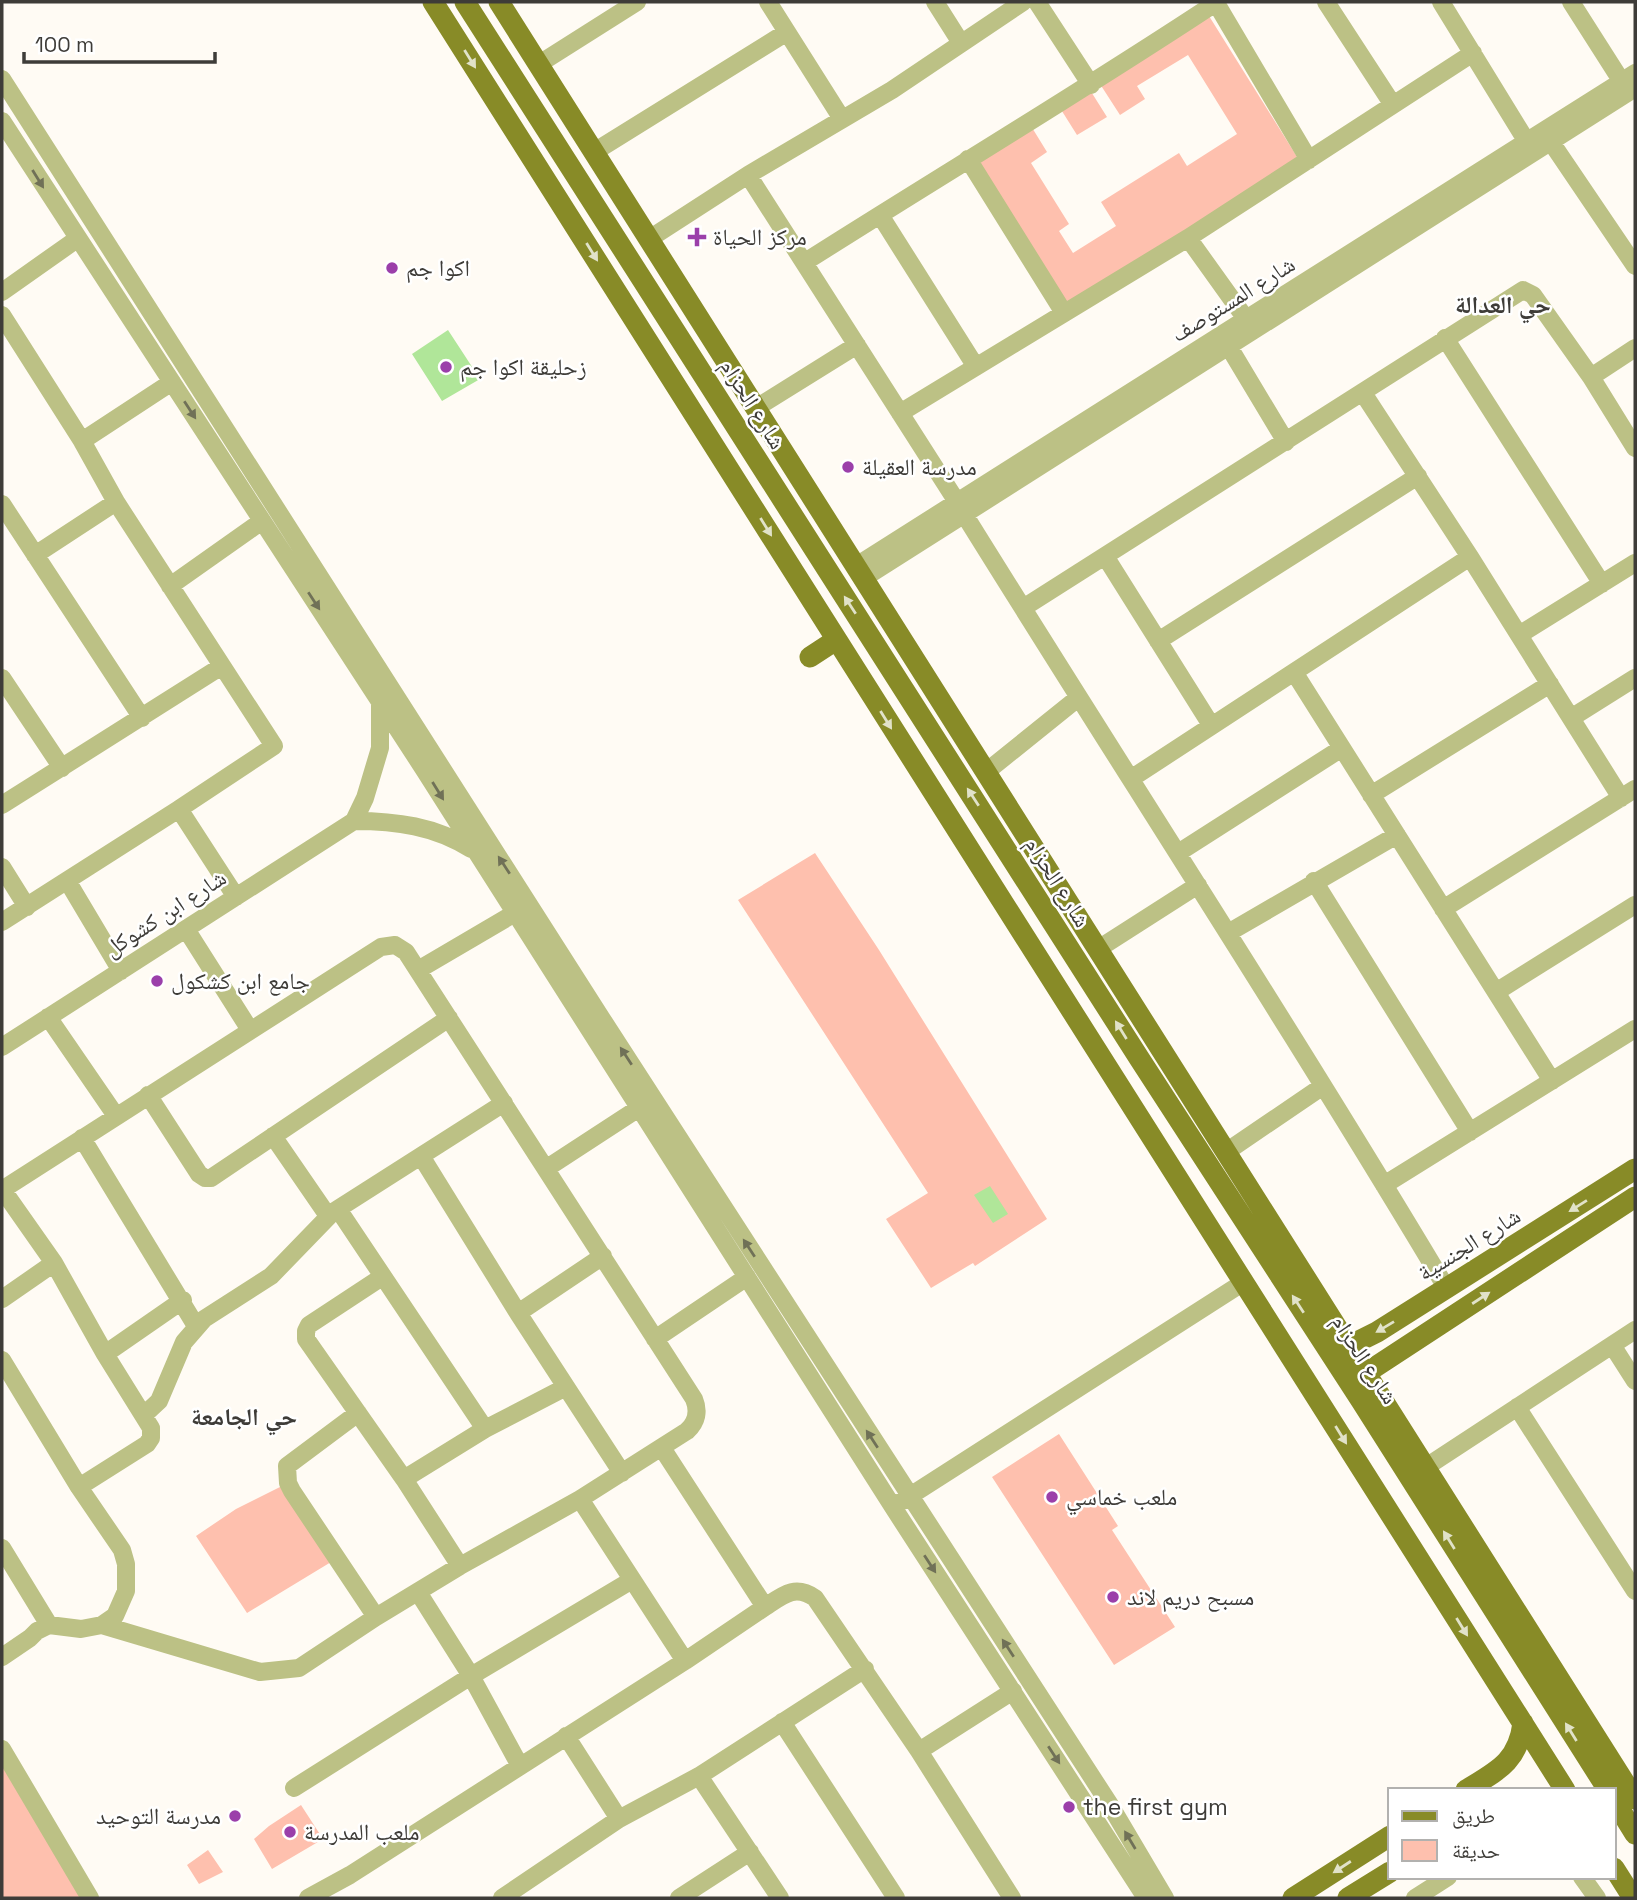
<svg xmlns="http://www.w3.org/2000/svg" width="1637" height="1900" font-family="'Space Grotesk','Noto Naskh Arabic',sans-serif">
  <rect width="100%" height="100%" fill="#fffbf4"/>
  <path fill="#fec0ae" d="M1209,16l90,144 -233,145 -89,-145 54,-34 16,26 -16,11 38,61 -10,7 14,22 43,-27 -15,-24 78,-49 8,13 50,-32 -49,-79 -51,31 8,13 -25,16 -20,-31z
    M1090,90l17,27 -30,18 -17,-27z
    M815,853l64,97 168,269 -72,47 -2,-3 -42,25 -45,-69 42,-26 -190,-293z
    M1059,1434l59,92 -6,4 63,97 -61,38 -122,-188z
    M288,1483l48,76 -89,54 -51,-77 40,-27z
    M2,1761l91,137h-91z
    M301,1805l22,34 -51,30 -18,-30 15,-13z
    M208,1850l15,22 -24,12 -12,-19z"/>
  <path fill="#b0e699" d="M448,330l32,49 -38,22 -30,-47z
    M990,1186l18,28 -15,9 -19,-28z"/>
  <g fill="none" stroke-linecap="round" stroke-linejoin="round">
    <path stroke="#bcc185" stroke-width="18" d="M768,2l74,117
      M935,2l26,41
      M1037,2l54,83
      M1326,2l67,103
      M1441,2l86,140
      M1571,2l51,80
      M1216,3l93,157
      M539,64l98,-62
      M2,79l600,940 508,786 55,93
      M2,121l423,650 468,736 253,391
      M1551,142l84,124
      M594,152l193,-120
      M968,159l96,154
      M748,175l209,327
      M880,215l96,152
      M1188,238l58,81
      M649,239l99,-64 144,-85 131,-88
      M805,262c137,-87 276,-170 412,-260
      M2,292l75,-53
      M2,315l80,126 34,61 158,244 -95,63
      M1445,338l157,246
      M1229,347l57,95
      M1591,377l44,-29
      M1363,393l107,164 151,241
      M756,408l101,-63
      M900,413l288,-175 285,-185
      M82,441l90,-59
      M2,504l140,214
      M964,514c161,259 327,514 483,775
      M35,555l81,-53
      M1105,556l106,169
      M856,566l779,-493
      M864,578l771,-490
      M170,586l92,-65
      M1023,608l500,-318 10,5 58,82 44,71
      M1519,635l116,-72
      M1158,641l260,-165
      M1294,672l258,409
      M2,678l60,90
      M1571,718l64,-40
      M986,772l92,-74
      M1132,778l338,-221
      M1371,795l179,-111
      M2,805l220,-139
      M354,821c42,0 81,5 117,28
      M354,821l11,-23 15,-50v-45
      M1178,853l164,-105
      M2,867l25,40
      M1314,881l156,251
      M68,882l53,89
      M1443,909l192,-120
      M2,922l177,-113 57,88
      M186,929l64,101
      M1228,933l169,-98
      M1098,949l100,-64
      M418,970l97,-57
      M1496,992l139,-87
      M48,1017l68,99
      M2,1047l352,-226
      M148,1095l51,79 6,4h6l238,-160
      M273,1136l55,80
      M82,1138l114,188
      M1226,1152l97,-66
      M421,1156l97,157 104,160
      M547,1168l92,-60
      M1384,1185l251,-156
      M2,1189l52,74 51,91 46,74v10l-4,6 -68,43
      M2,1190l379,-243 14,-2 11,7 288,447c5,12 3,23 -7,32l-107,68 -120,67 -84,51 -77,51 -39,4 -158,-47 -21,4 -32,-4 -12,6 -7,7 -28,19
      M338,1209l147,220
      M382,1277l-73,48 -3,6v8l98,140 56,87
      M2,1299l52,-36
      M518,1313l85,-57
      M655,1339l92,-62
      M1612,1345l23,36
      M105,1354l78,-54
      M2,1360l77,127 43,63 4,14v27l-11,25 -13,9
      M1517,1407l118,184
      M358,1413l-71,53 1,17 4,8 84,126
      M144,1415l15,-14 25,-59 20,-23 67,-43 62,-64 171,-109
      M662,1448l103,159c18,-12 30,-23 50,-9l104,153 93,147
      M1426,1467l209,-137
      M404,1479l81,-50 81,-42
      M580,1499l105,162
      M899,1503l345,-221
      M2,1548l47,77
      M418,1592l53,84 49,90
      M782,1722l114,176
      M566,1736l53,83
      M2,1749l88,149
      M919,1751l94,-60
      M699,1776l81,122
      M294,1788l177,-112 161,-96
      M1582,1877l15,21
      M308,1898l42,-23 335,-214 80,-54
      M502,1898l117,-79 80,-43 166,-107
      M679,1898l71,-46
      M1415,1898l33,-21"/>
    <path stroke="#888b27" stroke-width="21" d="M433,2l1132,1788
      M465,2l674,1056 223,344 246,388
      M499,2l1136,1797
      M810,657l26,-17
      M1338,1344l11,2 28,-14 258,-163
      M1364,1386l2,-13 269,-176
      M1466,1790c31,-19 52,-28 57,-67
      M1614,1800l21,34
      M1614,1868l19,30
      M1293,1898l97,-62
      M1348,1898l42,-26"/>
  </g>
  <defs><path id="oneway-solid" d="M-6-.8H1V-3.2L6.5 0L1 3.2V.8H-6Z" transform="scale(1.75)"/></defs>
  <g fill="#e1e2c9">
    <use href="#oneway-solid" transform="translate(470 59) rotate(58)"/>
    <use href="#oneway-solid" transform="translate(592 252) rotate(58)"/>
    <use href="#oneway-solid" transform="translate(766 527) rotate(58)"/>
    <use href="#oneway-solid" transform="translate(850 605) rotate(-123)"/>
    <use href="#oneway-solid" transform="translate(886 720) rotate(58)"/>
    <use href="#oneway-solid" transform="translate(973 797) rotate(-123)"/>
    <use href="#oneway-solid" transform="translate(1121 1030) rotate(-122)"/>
    <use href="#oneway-solid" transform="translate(1578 1206) rotate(148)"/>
    <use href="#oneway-solid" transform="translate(1481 1298) rotate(-33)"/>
    <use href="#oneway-solid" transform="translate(1298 1304) rotate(-123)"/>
    <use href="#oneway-solid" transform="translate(1385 1327) rotate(149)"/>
    <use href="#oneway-solid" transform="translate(1341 1435) rotate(58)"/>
    <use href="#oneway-solid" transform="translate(1449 1540) rotate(-122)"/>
    <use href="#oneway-solid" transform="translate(1462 1627) rotate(58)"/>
    <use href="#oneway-solid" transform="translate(1571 1732) rotate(-122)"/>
    <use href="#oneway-solid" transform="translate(1342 1867) rotate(147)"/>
  </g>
  <g fill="#707157">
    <use href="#oneway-solid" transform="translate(38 179) rotate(58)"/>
    <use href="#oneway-solid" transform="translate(190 410) rotate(57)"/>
    <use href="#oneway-solid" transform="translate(314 601) rotate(57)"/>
    <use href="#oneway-solid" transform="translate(438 791) rotate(58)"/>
    <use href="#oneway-solid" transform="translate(504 865) rotate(-123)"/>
    <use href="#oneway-solid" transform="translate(626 1056) rotate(-123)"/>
    <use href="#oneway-solid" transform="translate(749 1248) rotate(-123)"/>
    <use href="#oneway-solid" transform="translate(872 1439) rotate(-123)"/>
    <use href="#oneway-solid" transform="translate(930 1564) rotate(57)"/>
    <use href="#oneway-solid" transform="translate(1008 1648) rotate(-123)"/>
    <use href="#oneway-solid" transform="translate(1054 1755) rotate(57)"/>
    <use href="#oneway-solid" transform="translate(1130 1840) rotate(-121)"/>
  </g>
  <g fill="#9b3faa" stroke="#fff" stroke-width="2.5">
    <path d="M693.5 226.5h7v7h7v7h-7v7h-7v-7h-7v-7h7z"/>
    <circle cx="392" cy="268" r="7"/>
    <circle cx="446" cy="367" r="7"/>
    <circle cx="848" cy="467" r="7"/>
    <circle cx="157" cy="981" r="7"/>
    <circle cx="1052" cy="1497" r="7"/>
    <circle cx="1113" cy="1597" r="7"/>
    <circle cx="1069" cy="1807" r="7"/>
    <circle cx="235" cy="1816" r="7"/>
    <circle cx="290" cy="1832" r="7"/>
  </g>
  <g text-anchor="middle" stroke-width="5" stroke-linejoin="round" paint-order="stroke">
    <g font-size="23" fill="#3e3c38" stroke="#fff" text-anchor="start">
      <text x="713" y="245">مركز الحياة</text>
      <text x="406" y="276">اكوا جم</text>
      <text x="460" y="375">زحليقة اكوا جم</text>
      <text x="862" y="475">مدرسة العقيلة</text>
      <text x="171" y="989">جامع ابن كشكول</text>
      <text x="1066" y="1505">ملعب خماسي</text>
      <text x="1127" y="1605">مسبح دريم لاند</text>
      <text x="1083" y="1815">the first gym</text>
      <text x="221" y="1824" text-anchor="end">مدرسة التوحيد</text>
      <text x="304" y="1840">ملعب المدرسة</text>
    </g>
    <g font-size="23" fill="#3e3c38" stroke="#fff">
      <text transform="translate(1233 299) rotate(-32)" y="8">شارع المستوصف</text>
      <text transform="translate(753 404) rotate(58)" y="8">شارع الحزام</text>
      <text transform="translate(1058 882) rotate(58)" y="8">شارع الحزام</text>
      <text transform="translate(165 913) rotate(-33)" y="8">شارع ابن كشوكل</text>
      <text transform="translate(1469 1244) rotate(-32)" y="8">شارع الجنسية</text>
      <text transform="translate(1365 1359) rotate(57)" y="8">شارع الحزام</text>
    </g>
    <g font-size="24" font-weight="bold" fill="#3e3c38" stroke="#fff">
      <text x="1503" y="313">حي العدالة</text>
      <text x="244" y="1425">حي الجامعة</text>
    </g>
  </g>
  <rect width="1637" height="1900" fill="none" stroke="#3e3c38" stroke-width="7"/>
  <rect x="1388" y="1788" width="228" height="91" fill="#ffffff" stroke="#b2b1af" stroke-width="2"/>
  <rect x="1402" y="1811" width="35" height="10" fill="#888b27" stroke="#b2b1af" stroke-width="2"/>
  <text x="1452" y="1823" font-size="21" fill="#3e3c38">طريق</text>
  <rect x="1402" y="1840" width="35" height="21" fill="#fec0ae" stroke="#b2b1af" stroke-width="2"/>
  <text x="1452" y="1858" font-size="21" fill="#3e3c38">حديقة</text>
  <path d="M24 52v10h191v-10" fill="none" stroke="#3e3c38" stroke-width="3.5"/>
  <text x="35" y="52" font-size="21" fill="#3e3c38" stroke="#ffffff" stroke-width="5" paint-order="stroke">100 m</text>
</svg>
